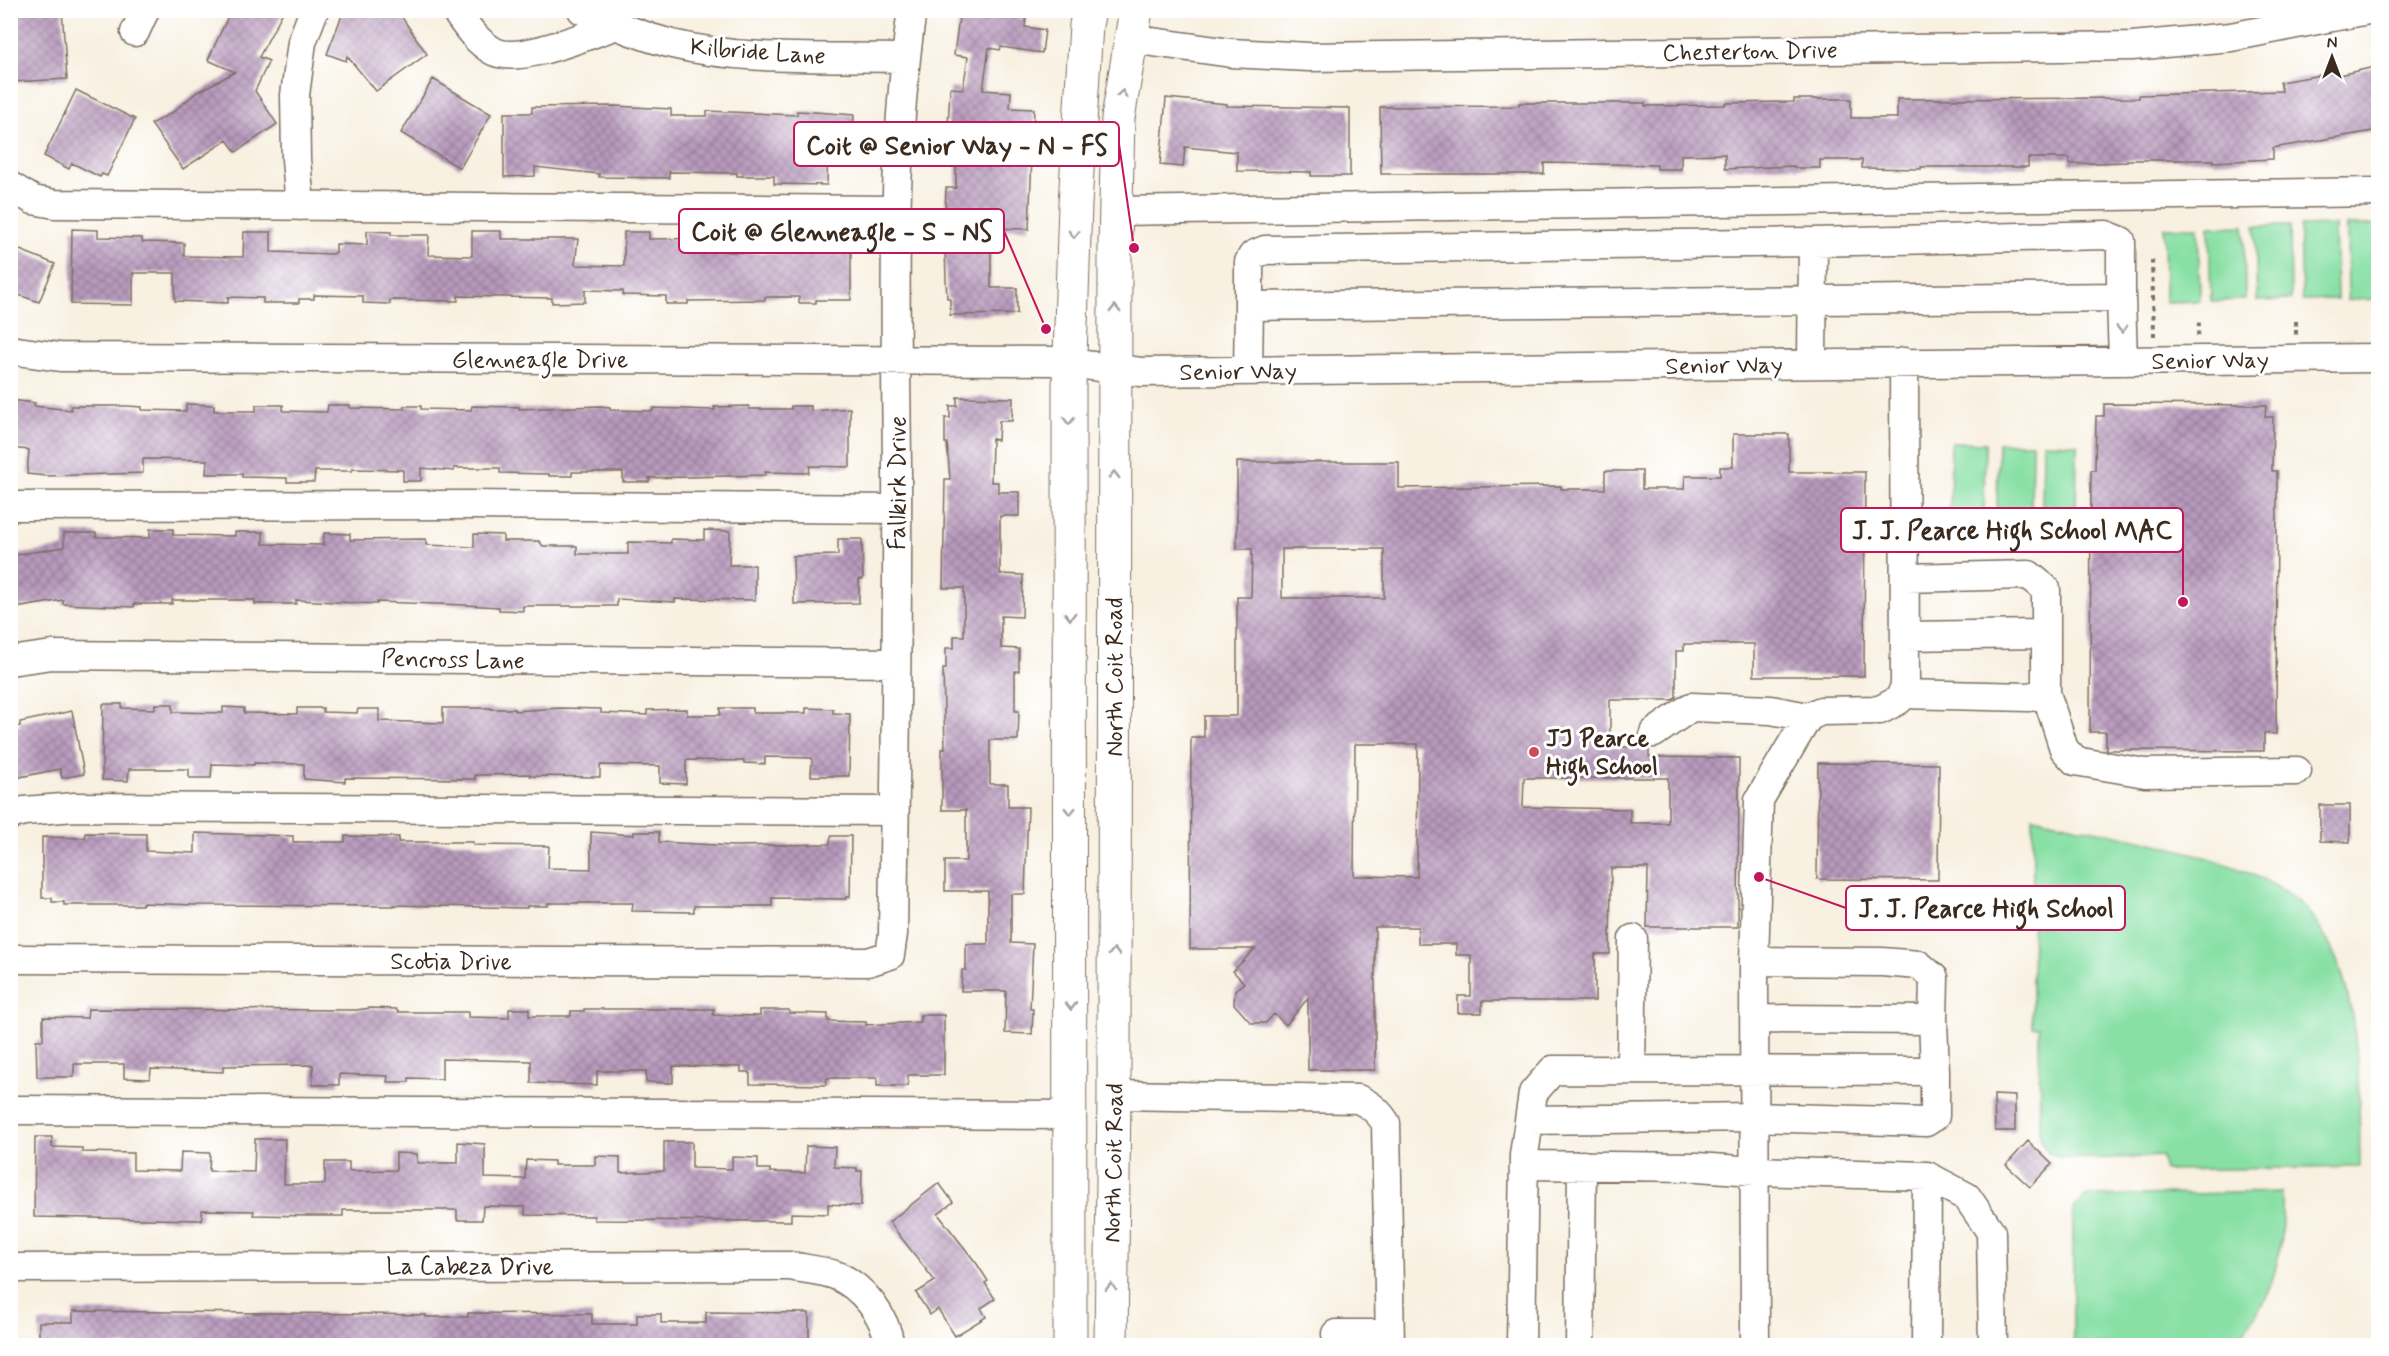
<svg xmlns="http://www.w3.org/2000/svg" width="2389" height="1356" font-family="Mynerve,sans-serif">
  <defs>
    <pattern id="building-cross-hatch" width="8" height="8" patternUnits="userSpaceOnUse" patternTransform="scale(1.5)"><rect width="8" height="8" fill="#b89abd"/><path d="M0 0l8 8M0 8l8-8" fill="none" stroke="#977e99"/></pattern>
  </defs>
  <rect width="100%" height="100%" fill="#fff"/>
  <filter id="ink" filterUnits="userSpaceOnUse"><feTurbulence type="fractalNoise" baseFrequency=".0167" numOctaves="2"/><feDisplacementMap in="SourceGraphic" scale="12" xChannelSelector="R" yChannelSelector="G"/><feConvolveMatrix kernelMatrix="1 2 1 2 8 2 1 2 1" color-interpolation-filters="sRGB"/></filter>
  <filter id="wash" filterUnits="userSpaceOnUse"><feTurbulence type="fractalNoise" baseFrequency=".008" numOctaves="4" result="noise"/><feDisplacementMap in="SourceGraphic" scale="24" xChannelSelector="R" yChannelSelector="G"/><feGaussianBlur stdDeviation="1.35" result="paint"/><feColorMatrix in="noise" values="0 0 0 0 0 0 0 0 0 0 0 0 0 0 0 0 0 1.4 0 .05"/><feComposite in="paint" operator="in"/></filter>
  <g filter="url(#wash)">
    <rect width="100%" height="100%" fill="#f8f0e0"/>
    <path fill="#88e0a5" stroke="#628562" stroke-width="1.5" d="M2335,225l2,74 -35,1 -2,-74z
      M2347,225h31v74l-30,1z
      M2244,226l1,74 -34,1 -2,-74z
      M2255,226h35l1,74 -34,1z
      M2198,227l2,74 -35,1 -1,-74z
      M1951,442l34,1 -1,74 -34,-1z
      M1998,443h34l-1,74h-34z
      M2043,443l34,1 -1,74 -34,-1z
      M2033,817c73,17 216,37 270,89 18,18 32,47 40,71 18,61 16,127 17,190l-195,3 -4,-14c-20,1 -95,6 -108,-1 -7,-3 -11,-11 -13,-18l-1,-110h-7z
      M2282,1192c2,62 -7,106 -49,153h-160v-136l14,-13z"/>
    <g id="blocks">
      <path fill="url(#building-cross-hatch)" fill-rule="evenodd" d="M10,10h52l5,69 -55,3z
        M231,10h53l-25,47 10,4 -14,30 22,33 -41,28 -9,-12 -44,29 -32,-45 22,-12 23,-19 39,-21 -27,-12z
        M344,10h53l30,44 -51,37 -29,-35 -1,5 -19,-7z
        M960,10h16l50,8 -1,9 20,3 -3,23 -41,-6 -1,3 -11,-2 -6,42 28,2 -1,16 24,1 -5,120 -38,-1v60h26v26l-67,1v-17h-3l-1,-18 -1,-33 29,-1 1,-33 -30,-1 1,-24h10v-42l-9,-1 3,-57 13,1 5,-32 -14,-2z
        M2379,66v64l-106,18v11l-60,3v-2h-86v2l-58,2v-6h-41v9h-107v2l-59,-1v-8h-42v8h-26v-2l-69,3v-15l-44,1v14h-24v-4l-113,-2v11h-163l-1,-67 139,-1v-3h126v3l80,-1v-2l69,-1v-3h57v19h46v-19l242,-1v-3l143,-4 -2,-9 59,-10v3z
        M433,79l58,35 -31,54 -59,-35z
        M76,90l59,29 -28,57 -5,-2 -2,3 -28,-14 -3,6 -25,-13z
        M1166,98l61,6v2l123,2v68h-39v-4l-74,-1v-19l-52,-5 -2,20 -23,-2z
        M615,106l56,3v7h36v-5l90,4v-4l18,1 39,3 -1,29h-25l-1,41 -53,-1v-8h-37v-3l-68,-1v6l-70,-1v-3l-64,-7v9l-31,1v-64h28v-6z
        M72,229l26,1v7l44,1v4l42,1v13l59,1 1,-25h27v20l62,2 3,-2v-8l31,1v-14l24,1v3h38l-1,20 44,1v-25h29v8h77l-3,26 49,1v-34h25v7l79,-1v14l54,1v-18h22v8h47v57h-35v3h-17v-6h-34v3l-77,1v3h-22v-8l-43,-1v-4l-38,-1v12l-33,1v-5l-94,-2v5l-68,-1v4l-27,-1v-7l-49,-1v4h-15v4h-36v-5l-35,-1v6l-53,-2v-28h-42v32l-62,-1z
        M10,246l45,18 -16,38 -29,-10z
        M957,397l56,1 -1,23h-13l-1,19 -6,-1 -1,43h7v10h21v24h-19v58l23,1 -1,42 -21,-1v32l18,1v22h-4v40h4l-1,29h-28v44h18v23h20l-3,87h-14v49l22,1 -3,65h3l-1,25 -27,-1 1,-42h-45l1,-21h4v-26h22v-53h-43v-30h21v-51h-24v-61h3l-2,-80h3v-21h8v-12h10v-48h-21l2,-109h5l-3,-36h-2v-25h5v-12h7z
        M10,400l25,3 -1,3 37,4v-4h57l14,1v3l44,1v-7l28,1v6h42v-6h27v6l44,1 1,-7h22v3l54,1v-3h17v3l50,1 1,-4 47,1v2l80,-3 11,1v3l43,1v-3l62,2 -1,-3 35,-1v3h42v-3h20v5l39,-3v59l-40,-1 -1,7 -44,-1v3l-116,3v4h-26v-10h-51v4h-23v-2l-49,-1v-5h-46v3l-33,-3v13h-18v-11l-51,-1v2h-37l-1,11h-27v-4l-45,-1v-3h-36l1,-14 -64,-1v14l-96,3 -20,-2 2,-24 -19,-2z
        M2104,404l162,1 -1,12h8l-1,54h5l-1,263 -12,-1v18l-153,-1h-5v-18h-16l1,-262h4l1,-54h8z
        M1733,434h56v38h76l-1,204h-110v-32h-70v7h-8v46l-4,3h-62v47h36l3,1v9l90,1 -1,169h-91l1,-59h-37l-1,86h-15v47h-113v12h-24v-17h13v-41h-15v-11h-38v-17h-43v143h-67v-72l-22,27 -12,-11 -8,9h-15l-17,-19 1,-14 9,-7 -11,-12 22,-22h-65l1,-212h13v-21h33v-119h14l1,-48h-15v-87h162v26l162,-2v3h44v-18h37v18h42l1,-13h35v-9h13zM1282,549h102v49h-102zM1355,744h63l-1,133 -63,-1zM1524,778h144v45h-38v-14l-107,-2z
        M150,529h23v6l62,1v-4h28v12l60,1 1,-12 26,1v6l76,-1v6l48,2v-13l29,1v6h36l4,5h34v8h51v-12l43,1v-4l33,1v-10l26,1 -1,34h26v35l-80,-1v3l-58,-3v7h-94v5l-24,-1v-3l-34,-2 -88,-3v2l-81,-4v4h-41v-4h-83v4h-38v3l-71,-3v-4l-53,9v-53l54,-9v-14h32v4l54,1z
        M838,539h24l1,40h-4v24l-65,1 -1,-48 45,-1z
        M103,704h19v4l33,1v-5h18v8l50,1v-6l21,1v5l53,1v-6h26v4l34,1 1,-4h21v12l64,2v-15h48v1h24v2l45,-3 41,1v4l46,2v-5l40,-1v6h33v-7h33v5h53v-5l27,1v4l17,1 -1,62h-38l1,-18 -47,-1v7l-21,-1v-2l-58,-1v24l-26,-1v-17l-60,-1v12l-70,-1v-2l-55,1v4l-130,-1v4l-41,-3v-15l-50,-1v2l-42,-1 -1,14h-22v-9h-60l-1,12 -26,-1z
        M72,711l12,63 -22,4 -2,-9 -50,10v-51l10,-2v-4z
        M1818,763l121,1 -1,116 -121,-1z
        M2320,805h30v37l-30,-1z
        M591,832l43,3v-3h25v10l75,4 96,-2 1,-8h20l-1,61h-4v2l-74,-1v8h-78v6l-62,-1 1,-8h-85v3h-21v2l-133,-3v1l-199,-1 -53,-2v2h-78v-3h-12v-4h-10v-61l43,1v-5l61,1v17l49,2v-20l98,3v6h52v-6l54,1 -1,5h75v3l76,1 -1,22 43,1z
        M371,1008l25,1 2,3h70v5l41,1v-9h20v7h42v-5h13v-2h130l-1,6 47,1v-6h29v3l39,1v7l38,1v3l54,-3v-7h24v60h-36v11h-31v-8h-50l-1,7 -76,-1v-12h-9v-5l-68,-1v17l-27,-1v-11h-49v14l-66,-2v-22l-89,-2v20l-33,-1v4h-22l1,-6 -49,-2v11h-26v-20l-90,1v6l-72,-3 -1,10 -26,-1v-14h-50v13h-37l-1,-37h7v-23l44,1 1,-9 268,1z
        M1994,1095l21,1v35h-20z
        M35,1137h17v10l30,1v4l51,1v17l47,1 1,-19 29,1 -1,18 45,1 1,-33h30l-1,45h41v-22h24v9l47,-1v-17l21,1v9h41v-21l27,2v34l40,1 1,-19 28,1v4h41v-9l25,1v16l44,-2v-29h28v26l40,1v-12l26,1v11h12v3l35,1 1,-27 29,1 -1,20 23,1v3h5l-1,35 -33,-2v10l-37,-1v8l-197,-1v-4l-69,-1v-8l-42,-1 -1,14h-25v-10h-114v6h-35l-55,-1 1,-4 -52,-1v10l-168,-3z
        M2028,1141l24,23 -22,23 -24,-22z
        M939,1183l14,19 -15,12 39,50 11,17 -3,2 10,16 -14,9 5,9 -31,19 -17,-27 -8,6 -14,-22 19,-12 -46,-59z
        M73,1311l295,3 58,1 -1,2h43v-4l124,1v10h45v-10h24v9h45v-11l103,1v33h-770v-24h34z"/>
    </g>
  </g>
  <g filter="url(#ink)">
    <use href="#blocks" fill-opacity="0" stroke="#7d6f62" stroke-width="1.5"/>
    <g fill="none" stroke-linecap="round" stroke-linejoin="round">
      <g stroke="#7d6f62" stroke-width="31">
        <path id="minor" d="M455,10c11,16 21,31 38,41 25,14 94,-16 121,-25
          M582,10c29,14 59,26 90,34 75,18 156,12 233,14
          M135,32l10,-22
          M1131,39l100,14 78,4 823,-11 99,-9 137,-27
          M10,186l23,14 22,4 842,6
          M300,206l-4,-47 -1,-64 7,-53 12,-32
          M1116,211l1262,-19
          M2106,235l15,6v56l-872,9v-44l4,-7 12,-5 548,-8z
          M2121,297l2,64
          M10,350l50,7 992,4 89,11 1237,-14
          M1812,363l1,-121
          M1248,371l1,-65
          M10,506l457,-1 430,4
          M1905,636l141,-2
          M10,661l42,-6 844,8
          M2046,693l18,56 11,12 70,12 152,-2
          M1902,694l127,3 17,-4v-104l-17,-14 -124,3
          M1654,733l37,-26 80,3 37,7
          M10,815l14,-4 51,-4 819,4
          M10,959l858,3 22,-7 3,-21c2,-155 5,-309 4,-464 -1,-153 -7,-308 15,-460
          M1754,961l128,1 37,3 15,13 -1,42
          M1631,1070l2,-131
          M1114,1095l244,4c13,6 20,12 28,24l4,223
          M10,1110l1061,5
          M1529,1120l226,-3 171,5 9,-6v-45
          M1524,1165l173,2 58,4 172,5 40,21 24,35 2,114
          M10,1268l780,-2c14,3 31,4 45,9 28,11 51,42 55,71
          M1336,1334h53
          M1521,1346l3,-191 9,-62 20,-23 382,1 -2,-51 -178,-1
          M1580,1346l2,-181
          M1755,1346l-1,-385 5,-161 49,-83 13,-6 59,-1 19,-10 6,-14 -1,-324
          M1926,1346l1,-170"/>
      </g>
      <g stroke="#7d6f62" stroke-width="35">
        <path id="major" d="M1070,1346l-1,-959 6,-183 11,-179 3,-15
          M1111,1346l3,-251 1,-848 3,-129 18,-108"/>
      </g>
      <path stroke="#7d6f62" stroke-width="4" stroke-dasharray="4.5 4.5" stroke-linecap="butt" d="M2152,260l2,76
        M2296,321v14
        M2198,336l1,-14"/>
      <use href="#minor" stroke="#fff" stroke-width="28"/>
      <use href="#major" stroke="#fff" stroke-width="33"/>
    </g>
    <defs><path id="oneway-chevron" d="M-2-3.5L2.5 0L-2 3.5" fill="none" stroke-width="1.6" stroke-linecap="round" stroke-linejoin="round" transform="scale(1.5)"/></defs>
    <g stroke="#a79f9a">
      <use href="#oneway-chevron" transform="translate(1122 94) rotate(-81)"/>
      <use href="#oneway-chevron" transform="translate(1074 234) rotate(92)"/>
      <use href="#oneway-chevron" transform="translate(1115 309) rotate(-90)"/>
      <use href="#oneway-chevron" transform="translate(2122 329) rotate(88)"/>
      <use href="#oneway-chevron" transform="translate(1069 421) rotate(90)"/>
      <use href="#oneway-chevron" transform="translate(1114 475) rotate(-90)"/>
      <use href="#oneway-chevron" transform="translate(1070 616) rotate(90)"/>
      <use href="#oneway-chevron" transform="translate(1070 811) rotate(90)"/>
      <use href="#oneway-chevron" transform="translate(1114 952) rotate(-90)"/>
      <use href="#oneway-chevron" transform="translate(1071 1006) rotate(90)"/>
      <use href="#oneway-chevron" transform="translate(1111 1287) rotate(-89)"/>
    </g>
  </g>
  <circle fill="#d1495b" stroke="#fff" stroke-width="2" cx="1534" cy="752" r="6"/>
  <g text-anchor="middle" stroke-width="6" stroke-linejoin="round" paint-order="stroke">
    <g font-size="24" fill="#3b2a1e" stroke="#fff">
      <text transform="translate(758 51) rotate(4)" y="8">Kilbride Lane</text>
      <text transform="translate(1750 51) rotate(-1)" y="8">Chesterton Drive</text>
      <text x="540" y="367">Glenneagle Drive</text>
      <text transform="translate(2210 360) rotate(-1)" y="8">Senior Way</text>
      <text transform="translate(1724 365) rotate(-1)" y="8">Senior Way</text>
      <text transform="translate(1238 371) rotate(-1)" y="8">Senior Way</text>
      <text transform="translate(897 483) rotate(-90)" y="8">Fallkirk Drive</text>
      <text transform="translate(453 659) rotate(1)" y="8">Pencross Lane</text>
      <text transform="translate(1114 677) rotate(-90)" y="8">North Coit Road</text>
      <text x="451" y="969">Scotia Drive</text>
      <text transform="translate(1113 1163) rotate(-89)" y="8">North Coit Road</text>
      <text x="470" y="1274">La Cabeza Drive</text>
    </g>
    <g font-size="24" font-weight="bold" fill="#3b2a1e" stroke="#fff" text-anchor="start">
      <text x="1546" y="746">JJ Pearce<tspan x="1546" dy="28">High School</tspan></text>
    </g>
  </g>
  <path fill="none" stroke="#c2185b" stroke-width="2" d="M1134 248L1119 144M1046 329L1004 231M2183 602L2183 530M1759 877L1846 908"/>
  <g fill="#c2185b" stroke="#fff" stroke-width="2">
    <circle cx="1134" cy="248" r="6"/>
    <circle cx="1046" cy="329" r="6"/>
    <circle cx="2183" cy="602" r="6"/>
    <circle cx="1759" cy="877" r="6"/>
  </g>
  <g fill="#fff" stroke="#c2185b" stroke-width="2">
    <rect x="794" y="122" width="325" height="44" rx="6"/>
    <rect x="679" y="209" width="325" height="44" rx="6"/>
    <rect x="1841" y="508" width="342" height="44" rx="6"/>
    <rect x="1846" y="886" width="279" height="44" rx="6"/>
  </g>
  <g font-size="26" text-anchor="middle" font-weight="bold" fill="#3b2a1e">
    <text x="957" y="154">Coit @ Senior Way - N - FS</text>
    <text x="842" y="240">Coit @ Glenneagle - S - NS</text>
    <text x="2012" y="539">J. J. Pearce High School MAC</text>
    <text x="1986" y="917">J. J. Pearce High School</text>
  </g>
  <rect width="2389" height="1356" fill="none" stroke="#fff" stroke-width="36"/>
  <g transform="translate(2332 57)" stroke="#ffffff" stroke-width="4.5" paint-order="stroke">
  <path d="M0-4.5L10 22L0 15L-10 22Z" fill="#3b2a1e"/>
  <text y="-9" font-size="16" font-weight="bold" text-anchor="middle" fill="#3b2a1e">N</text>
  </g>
</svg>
